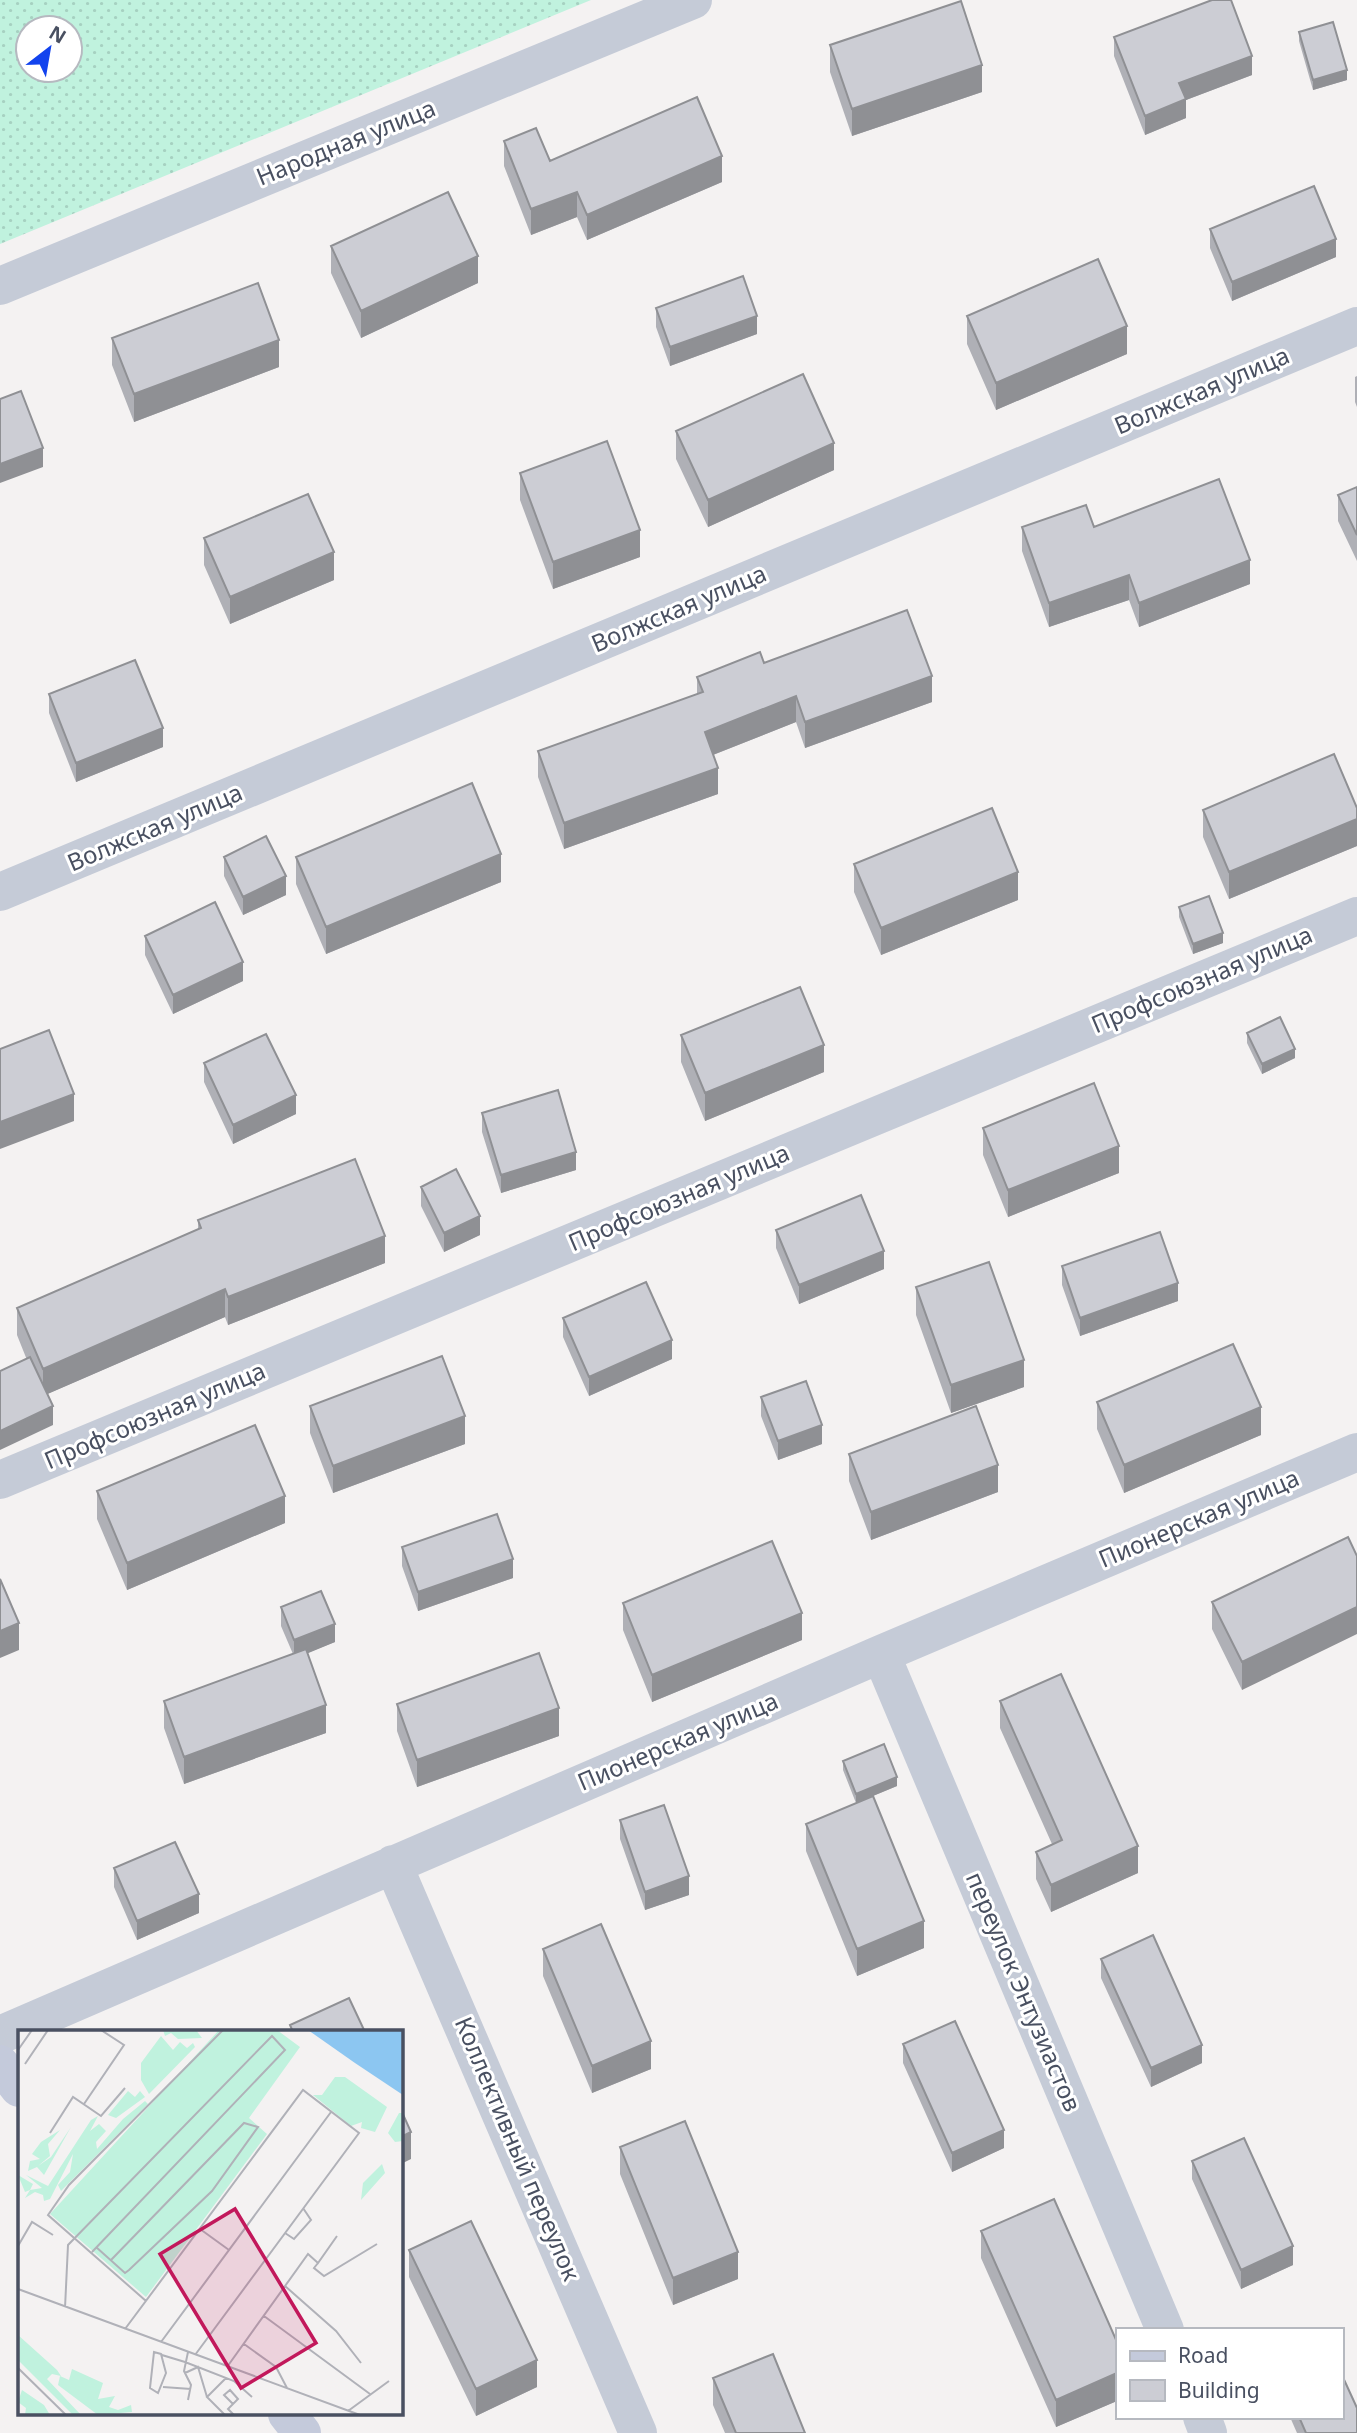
<svg xmlns="http://www.w3.org/2000/svg" width="1357" height="2433" font-family="'Noto Sans',sans-serif">
  <defs>
    <pattern id="garden-dots" width="8" height="8" patternUnits="userSpaceOnUse" patternTransform="scale(1.75)"><rect width="8" height="8" fill="#c0f2de"/><path d="M2 2h.1M6 6h.1" fill="none" stroke="#a6d1c1" stroke-width="1.8" stroke-linecap="round"/></pattern>
  </defs>
  <rect width="100%" height="100%" fill="#f4f2f2"/>
  <path fill="url(#garden-dots)" fill-rule="evenodd" d="M0,0h591l-591,244zM28,28h42v42h-42z"/>
  <g fill="none" stroke-linecap="round" stroke-linejoin="round">
    <path stroke="#c5cbd7" stroke-width="38" d="M0,286l693,-286
      M0,892l1357,-566
      M0,1480l1357,-564
      M881,1654l284,676
      M393,1864l245,569
      M0,2035l881,-381 476,-202
      M1202,2417l6,16"/>
    <path stroke="#c4cadb" stroke-width="38" d="M0,2064l19,24
      M287,2414l15,19"/>
  </g>
  <path fill="#afb0b6" d="M1299,32l48,48 -34,10 -14,-49z
    M1114,37l138,38 -66,25v18l-41,17 -31,-79z
    M830,45l152,47 -130,44 -22,-64z
    M504,141l46,20 172,21 -135,58 -10,-23 -46,18 -27,-69z
    M1210,229l126,28 -104,44 -22,-53z
    M331,246l147,37 -117,55 -30,-65z
    M656,308l101,26 -87,32 -14,-39z
    M967,316l160,38 -131,56 -29,-66z
    M112,338l167,29 -145,55 -22,-57z
    M1357,376v31l-2,-5v-25z
    M676,431l158,39 -126,57 -32,-68z
    M520,473l120,84 -87,32 -33,-89z
    M1357,487v74l-19,-40v-26z
    M1022,527h72l156,57 -111,43 -10,-27 -80,27 -27,-76z
    M204,538l130,42 -104,44 -26,-59z
    M764,663l168,39 -127,46 -9,-26 -83,33 5,39 -154,55 -26,-72v-26l159,-57v-17z
    M49,694l114,53 -87,35 -27,-69z
    M1357,808v38l-128,53 -26,-62v-27z
    M224,857l62,38 -43,20 -19,-39z
    M296,857l205,25 -175,72 -30,-70z
    M854,864l164,36 -137,55 -27,-63z
    M1179,907l44,36 -30,11 -14,-37z
    M145,936l98,45 -70,33 -28,-59z
    M1247,1033l48,25 -33,16 -15,-31z
    M681,1035l143,37 -119,49 -24,-59z
    M204,1063l92,51 -63,30 -29,-62z
    M482,1113l94,57 -75,23 -19,-61z
    M983,1128l136,45 -111,44 -25,-62z
    M421,1187l59,48 -36,17 -23,-46z
    M198,1220l187,43 -157,62 -3,-8 -178,77 6,31 -36,-90v-27l181,-79z
    M776,1230l108,39 -85,35 -23,-56z
    M1062,1266l116,35 -98,35 -18,-51z
    M916,1287l108,100 -73,26 -35,-98z
    M563,1318l109,41 -83,37 -26,-59z
    M761,1397l61,47 -44,16 -17,-44z
    M1097,1402l164,33 -137,58 -27,-64z
    M310,1406l155,38 -132,49 -23,-60z
    M849,1454l149,38 -127,48 -22,-59z
    M97,1491l188,32 -158,67 -30,-71z
    M1348,1537l-106,153 -30,-61v-27z
    M402,1547l111,31 -95,33 -16,-45z
    M623,1603l179,37 -150,62 -29,-72z
    M281,1607l54,35 -28,11 19,80 -142,51 -20,-56v-27l129,-47 -12,-28z
    M1000,1701l138,172 -87,39 -15,-33v-27l16,-8 -52,-116z
    M397,1704l162,32 -142,51 -20,-56z
    M843,1761l54,25 -41,17 -13,-33z
    M620,1820l69,75 -44,15 -25,-71z
    M806,1824l118,124 -67,28 -51,-125z
    M114,1868l85,45 -62,27 -23,-53z
    M543,1949l108,120 -59,24 -49,-117z
    M1101,1959l101,104 -51,24 -50,-109z
    M903,2044l101,104 -52,24 -49,-109z
    M620,2147l118,132 -65,26 -53,-131z
    M1192,2161l101,104 -52,24 -49,-110z
    M981,2231l136,111v59l-61,26 -75,-169z
    M409,2250l128,137 -61,29 -67,-139z
    M713,2378l92,55h-80l-12,-28z
    M1290,2417h51l16,16h-60z"/>
  <path fill="#8f9094" d="M1252,56v19l-66,25v18l-41,17v-19l34,-33z
    M982,65v27l-130,44v-27z
    M1347,70v10l-34,10v-10z
    M722,156v26l-135,58v-25z
    M577,192v25l-46,18v-26z
    M1336,239v18l-104,44v-19z
    M478,256v27l-117,55v-27z
    M757,316v18l-87,32v-19z
    M1127,326v28l-131,56v-27z
    M279,340v27l-145,55v-28z
    M834,443v27l-126,57v-27z
    M43,448v19l-43,16v-19z
    M640,530v27l-87,32v-27z
    M334,552v28l-104,44v-27z
    M1250,560v24l-111,43v-24z
    M1129,575v25l-80,27v-24z
    M932,676v26l-127,46v-26z
    M796,696v26l-91,36v-26z
    M163,728v19l-87,35v-19z
    M718,768v26l-154,55v-26z
    M1357,819v27l-128,53v-27z
    M501,854v28l-175,72v-27z
    M1018,872v28l-137,55v-27z
    M286,876v19l-43,20v-18z
    M1223,933v10l-30,11v-10z
    M243,962v19l-70,33v-19z
    M824,1045v27l-119,49v-28z
    M1295,1049v9l-33,16v-10z
    M74,1094v27l-74,28v-27z
    M296,1095v19l-63,30v-19z
    M1119,1146v27l-111,44v-27z
    M576,1152v18l-75,23v-18z
    M480,1216v19l-36,17v-19z
    M385,1236v27l-157,62v-28z
    M884,1251v18l-85,35v-19z
    M1178,1283v18l-98,35v-18z
    M225,1289v28l-182,79v-27z
    M672,1340v19l-83,37v-19z
    M1024,1360v27l-73,26v-28z
    M53,1406v19l-53,25v-19z
    M1261,1407v28l-137,58v-28z
    M465,1416v28l-132,49v-27z
    M822,1425v19l-44,16v-19z
    M998,1465v27l-127,48v-28z
    M285,1496v27l-158,67v-27z
    M513,1559v19l-95,33v-19z
    M1357,1607v27l-115,56v-28z
    M802,1613v27l-150,62v-27z
    M19,1623v27l-19,8v-27z
    M335,1624v18l-41,17v-19z
    M326,1705v28l-142,51v-27z
    M559,1708v28l-142,51v-27z
    M897,1777v9l-41,17v-9z
    M1138,1846v27l-87,39v-27z
    M689,1876v19l-44,15v-18z
    M199,1894v19l-62,27v-19z
    M924,1921v27l-67,28v-27z
    M651,2041v28l-59,24v-27z
    M1202,2045v18l-51,24v-19z
    M1004,2130v18l-52,24v-19z
    M411,2132v27l-10,5v-27z
    M1293,2246v19l-52,24v-19z
    M738,2252v27l-65,26v-27z
    M537,2360v27l-61,29v-27z
    M1117,2373v28l-61,26v-27z"/>
  <path fill="#cccdd4" stroke="#8f9094" stroke-width="2" d="M1212,0h19l21,56 -73,27 7,16 -41,17 -31,-79z
    M961,1l21,64 -130,44 -22,-64z
    M1333,22l14,48 -34,10 -14,-48z
    M697,97l25,59 -135,59 -10,-23 -46,17 -27,-68 32,-13 14,33z
    M1314,186l22,53 -104,43 -22,-53z
    M448,192l30,64 -117,55 -30,-65z
    M1098,259l29,67 -131,57 -29,-67z
    M743,276l14,40 -87,31 -14,-39z
    M258,283l21,57 -145,54 -22,-56z
    M803,374l31,69 -126,57 -32,-69z
    M21,391l22,57 -43,16v-65z
    M607,441l33,89 -87,32 -33,-89z
    M1219,479l31,81 -111,43 -10,-28 -80,28 -27,-76 64,-22 8,22z
    M1357,487v48l-19,-40z
    M308,494l26,58 -104,45 -26,-59z
    M907,610l25,66 -127,46 -9,-26 -91,36 13,36 -154,55 -26,-72 165,-59 -6,-15 63,-25 4,11z
    M135,660l28,68 -87,35 -27,-69z
    M1334,754l23,54v11l-128,53 -26,-62z
    M472,783l29,71 -175,73 -30,-70z
    M992,808l26,64 -137,56 -27,-64z
    M266,836l20,40 -43,21 -19,-40z
    M1209,896l14,37 -30,11 -14,-37z
    M215,902l28,60 -70,33 -28,-59z
    M800,987l24,58 -119,48 -24,-58z
    M1280,1017l15,32 -33,15 -15,-31z
    M49,1030l25,64 -74,28v-73z
    M266,1034l30,61 -63,30 -29,-62z
    M1094,1083l25,63 -111,44 -25,-62z
    M558,1090l18,62 -75,23 -19,-62z
    M355,1159l30,77 -157,61 -3,-8 -182,80 -26,-61 184,-80 -3,-8z
    M456,1169l24,47 -36,17 -23,-46z
    M861,1195l23,56 -85,34 -23,-55z
    M1160,1232l18,51 -98,35 -18,-52z
    M989,1262l35,98 -73,25 -35,-98z
    M646,1282l26,58 -83,37 -26,-59z
    M1233,1344l28,63 -137,58 -27,-63z
    M442,1356l23,60 -132,50 -23,-60z
    M30,1357l23,49 -53,25v-60z
    M806,1381l16,44 -44,16 -17,-44z
    M976,1406l22,59 -127,47 -22,-58z
    M255,1425l30,71 -158,67 -30,-72z
    M497,1514l16,45 -95,33 -16,-45z
    M1348,1537l9,19v51l-115,55 -30,-60z
    M772,1541l30,72 -150,62 -29,-72z
    M0,1579l19,44 -19,8z
    M321,1591l14,33 -41,16 -13,-33z
    M306,1649l20,56 -142,52 -20,-56z
    M539,1653l20,55 -142,52 -20,-56z
    M1061,1674l77,172 -87,39 -15,-33 26,-12 -62,-139z
    M884,1744l13,33 -41,17 -13,-33z
    M873,1796l51,125 -67,28 -51,-125z
    M664,1805l25,71 -44,16 -25,-72z
    M175,1842l24,52 -62,27 -23,-53z
    M601,1924l50,117 -59,25 -49,-117z
    M1153,1935l49,110 -51,23 -50,-109z
    M349,1998l16,34h-72l-3,-7z
    M955,2021l49,109 -52,23 -49,-109z
    M401,2110l10,22 -10,5z
    M685,2121l53,131 -65,26 -53,-131z
    M1244,2138l49,108 -52,24 -49,-109z
    M1054,2199l63,143v31l-61,27 -75,-169z
    M471,2221l66,139 -61,29 -67,-139z
    M773,2354l32,79h-69l-23,-55z
    M1341,2373l16,35v25h-51l-7,-16h42z"/>
  <g text-anchor="middle" stroke-width="6" stroke-linejoin="round" paint-order="stroke">
    <g font-size="24" fill="#495061" stroke="#fff">
      <text transform="translate(346 143) rotate(-22)" y="8">Народная улица</text>
      <text transform="translate(1202 391) rotate(-23)" y="8">Волжская улица</text>
      <text transform="translate(679 609) rotate(-23)" y="8">Волжская улица</text>
      <text transform="translate(155 828) rotate(-23)" y="8">Волжская улица</text>
      <text transform="translate(1202 980) rotate(-23)" y="8">Профсоюзная улица</text>
      <text transform="translate(679 1198) rotate(-23)" y="8">Профсоюзная улица</text>
      <text transform="translate(155 1416) rotate(-23)" y="8">Профсоюзная улица</text>
      <text transform="translate(1199 1519) rotate(-23)" y="8">Пионерская улица</text>
      <text transform="translate(678 1742) rotate(-23)" y="8">Пионерская улица</text>
      <text transform="translate(1023 1992) rotate(67)" y="8">переулок Энтузиастов</text>
      <text transform="translate(517 2149) rotate(67)" y="8">Коллективный переулок</text>
    </g>
  </g>
  <g transform="translate(18 2030)">
    <rect width="385" height="385" fill="#f4f2f2"/>
    <path d="M0,305l39,35 4,6 -9,-2 -5,5 34,36h-8l-55,-55z" fill="#c0f2de"/>
    <path d="M145,0h33l6,8 -24,1 -7,-6 -6,3zM143,6l12,14 7,-8 7,6 6,-5 2,4 -46,47 -8,-14v-17zM317,47h10l42,30 -12,25 -14,-4 1,-6 -11,4 -38,-31h9zM110,61l7,6 5,-6 5,6 -29,21 -8,-3zM127,71l3,3 -87,87 -3,-6 12,-13 3,-18 -23,45 -6,2 -1,-6 -8,-3 -10,6 5,-8 -5,2 -7,-17 15,9 -3,6 12,-2 -16,-13 22,11 43,-66 7,-4 -8,15 9,-7 7,7 -10,11 1,7 26,-30zM381,83h4v28l-8,1 -7,-9zM53,97l-27,48 -7,-8 -9,4 2,-10 10,-2 -8,-5 9,-12 19,-12 -12,14 2,12 -12,10 13,-9zM364,134l3,9 -24,27 2,-17zM54,339l31,14 -5,16 17,-3 -6,11 9,3 13,-5 1,7 -34,3 -40,-30 2,-9 9,4zM4,360l22,15 6,10h-25l1,-7 -8,-6z" fill="#c0f2de"/>
    <path d="M201,0h58l23,17 -51,71 18,16 -121,163 -96,-83z" fill="#c0f2de"/>
    <path d="M290,0h95v65l-48,-32z" fill="#8cc6f1"/>
    <path fill="none" stroke="#b0b1b8" stroke-width="2" d="M0,20l14,-20M7,34l23,-34M66,74l40,-59 -23,-15M32,103l23,-36 28,19 24,-28M182,199l29,21M267,203l9,6 17,-19 -8,-12M0,216l14,-24 21,13M78,217l29,26 4,-3 83,-79 46,-64 -14,-4 -133,137M300,233l-4,5 10,8 53,-32M267,256l51,45 25,32M0,259l342,126M128,271l-98,-86 21,-30 154,-155M47,278l3,-63 204,-209 13,14 -193,202M246,286l106,78M107,299l178,-239 56,43 -164,222M143,312l170,-230M226,314l32,23 11,21M170,322l-4,19 7,14 -3,15M143,324l5,19 -8,20 -8,-5 4,-36 7,2 1,1 23,7 49,19 18,16M209,337l81,-113 10,9 19,-27M0,338l48,47M167,343l13,-6 9,30M145,357l28,2M215,374l-9,-9 6,-5 8,9 -10,10 6,6M330,381l41,-30M207,385l-18,-18 19,-19"/>
    <path fill="#c2185b" fill-opacity="0.15" stroke="#c2185b" stroke-width="3.5" d="M217,179l81,134 -75,45 -81,-134z"/>
    <rect width="385" height="385" fill="none" stroke="#495061" stroke-width="3.5"/>
  </g>
  <rect x="1116" y="2328" width="228" height="91" fill="#ffffff" stroke="#b6b9c0" stroke-width="2"/>
  <rect x="1130" y="2351" width="35" height="10" fill="#c4cadb" stroke="#b6b9c0" stroke-width="2"/>
  <text x="1178" y="2363" font-size="21" fill="#495061">Road</text>
  <rect x="1130" y="2380" width="35" height="21" fill="#cccdd4" stroke="#b6b9c0" stroke-width="2"/>
  <text x="1178" y="2398" font-size="21" fill="#495061">Building</text>
  <g transform="translate(49 49) rotate(31)"><circle r="33" fill="#ffffff" stroke="#b6b9c0" stroke-width="2"/>
  <path d="M0-5L12 26L0 18L-12 26Z" fill="#1243ee"/>
  <text y="-10" font-size="19" font-weight="bold" text-anchor="middle" fill="#495061">N</text>
  </g>
</svg>
